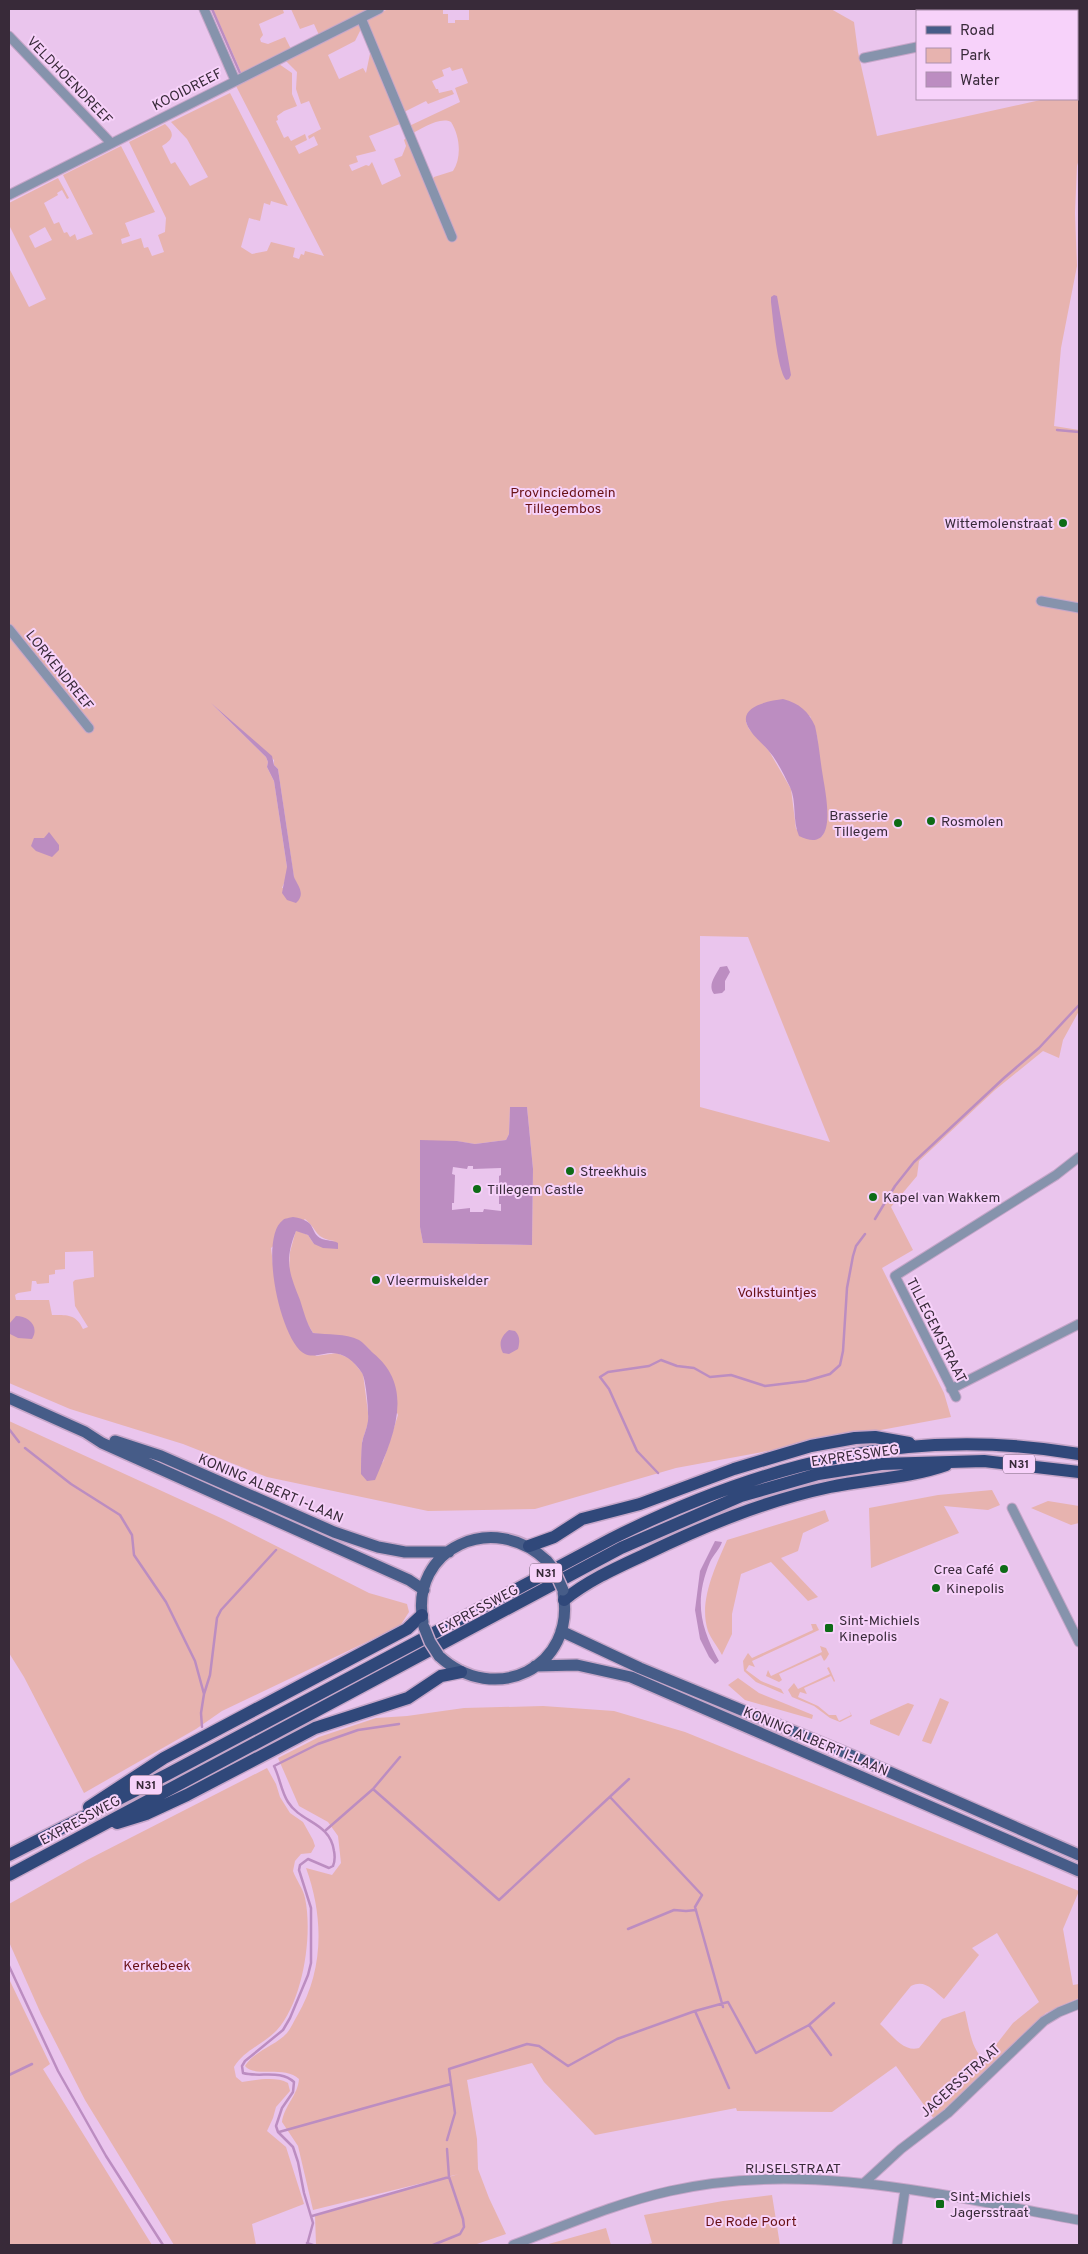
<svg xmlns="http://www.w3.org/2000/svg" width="1088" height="2254" font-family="Overpass,sans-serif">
  <rect width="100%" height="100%" fill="#eac5ed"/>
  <path fill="#e7b3af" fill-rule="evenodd" d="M213,9h73l-3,1 1,3 -25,11 4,11 -3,4 1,3 7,2 17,-7 6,12 -49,25z
    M291,9h79l-51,26 -5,-11 -14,5z
    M388,9h55v5h5v9h7v-3h14v-11h362l23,13 4,30 19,84 168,-37h32v-7h2v67l-2,7 -2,47 2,53 -16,82 -7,78 25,4v581l-16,29 -4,18 -16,-7 -48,39 -76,71 -2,15 -26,31 22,43 -31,18 62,125 7,24 -275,51 -141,41 -107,2 -161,-34 -84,-33 -113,-35 -61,-26v-1115l20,39 17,-8 -37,-74v-22l49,-25 11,20 -2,1 -5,-9 -5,3 1,2 -14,8 10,21 5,-2 5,11 3,-1 3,5 5,-3 2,6 -5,2 21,-8 -30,-59 58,-29 34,66 -30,11 5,13 -9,3 1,5 19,-6 3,10 4,-1 4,9 12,-4 -6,-17 7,-3 1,-14 -37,-76 36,-18c10,9 9,15 -3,22l9,18 4,-2 15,24 18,-9 -21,-38 -16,-17 59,-29 58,113 -17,-5 -1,4 -6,-2 -4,18 -11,-3 -8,29 11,7 15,-3 4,-9 24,6 -2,9 6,2 2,-5 3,1 1,-4 19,5 -88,-170 43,-22 13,9v21l5,12 -13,5 -7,5 1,4 -2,1 8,17 4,-2 3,5 14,-7 2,6 -12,6 4,8 19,-9 -4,-9 -5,3 -1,-3 13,-7 -12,-28 -8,3 -5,-15 1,-17 -11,-11 73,-38 2,6 -6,12 -27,14 11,24 24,-11 3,5 6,-29 -10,-22zM450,67l2,4 10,-3 6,15 -13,5 5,14 -53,25 4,7c10,-5 29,-18 40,-12 9,14 11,35 2,49l-19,6 -3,6 -24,-46 -3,3 2,6 -4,10 -8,3 7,17 -19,9 -10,-23 -3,4 -3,-1 -14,6 -3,-6 9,-3 -2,-6 20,-5 -7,-15 36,-14 -3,-9 24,-12 2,3 26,-10 -2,-4 -13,3 -1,-4h-2l-4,-8 12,-5 -2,-6zM45,227l7,13 -17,8 -6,-12zM211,703l63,57v5l4,4 16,109 3,6 -15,4 5,-12v-9l-13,-86 -7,-14 1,-5 -2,-5zM810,716l7,20 8,94 -3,6 -5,3 -21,-10 -5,-40 -22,-38 -20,-22 -3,-7zM700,936l48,1 82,205 -130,-35zM510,1107h17l6,62 -1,76 -109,-2 -3,-17v-85h36l19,3 31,-4 3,-6zM305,1219c14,12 9,19 30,22l-21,3 -6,-9 -12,-5 -6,22 -1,20 17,49 7,12 47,8 9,8 29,66 -15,47 -22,12 1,-32 7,-22 -6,-46 -12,-15 -14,-6 -21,3 -30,-32 -10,-35 -5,-41zM93,1251l1,26 -19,3 -2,2 2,24 13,21 -5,2c-7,-15 -16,-14 -31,-14l-3,-15h-33l-1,-5 3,-2 13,-2 1,-10h4l1,3 12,-1v-8l6,-1v-4l10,-1v-17z
    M1030,9h49v29l-2,-2v-25h-42z
    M9,1421l214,98 146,74 38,11 2,8 -9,14 -178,85 -26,18 -112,64 -60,-116 -15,-24z
    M992,1490l8,15 -12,5 -44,-4 15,27 -88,35 -2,-60 69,-13z
    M1048,1501l31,5v17l-8,2 -40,-17z
    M825,1510l4,11 -26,12 -5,18 -17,7 37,39 -10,4 -37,-39 -30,12 -9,40v20l-10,21c-4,-8 -11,-16 -14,-24 -10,-30 8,-65 19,-91z
    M811,1624h5l3,6 -67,31 3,6 -6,-2 -3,5 15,11 20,8 3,5 -28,-12 -12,-11 -1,-10 5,-8 4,5 61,-28z
    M820,1646l6,2 3,6 -3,5 -2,2 -3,-6 -42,19 3,6 -3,2 -13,-6 2,-6 3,6 51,-24z
    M829,1667l6,14 -1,1 -3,-6 -27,12 3,6 -7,-2 -2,5 20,9 11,9h7l3,6 12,-6 -2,-5 3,6 -12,6 -10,-4 -16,-12 -22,-9 -4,-7 6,-7 4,6 32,-15 -3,-6z
    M738,1678l21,15 54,22 -1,4 -67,-19 -17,-15z
    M940,1698l9,4 -18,42 -9,-3z
    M908,1703l6,2 -15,31 -29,-12v-4z
    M543,1706l71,5 71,21 394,159 -16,38 10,56 6,-1v14l-33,15 -112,106 -38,-53 -64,46 -95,-1 -1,-3 -141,27 -51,-53 -12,-19 -65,17 10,59 1,30 11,29 17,36 -32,11h-158l-1,-30 144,-41 -146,36 -15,-64 -16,-24c2,-16 16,-27 17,-43 -14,-14 -45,-1 -54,-13 9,-15 30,-20 42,-33 4,-5 7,-12 10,-17 27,-45 27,-99 9,-148l26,7 9,-12 -3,-27 -10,-14 -29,-16 -21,-48 41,-21 57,-19 31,-2 57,-8zM997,1933l42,69 -26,21 -29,37c-13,-11 -15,-33 -19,-49l-23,8 -23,29c-15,5 -28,-14 -39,-24l31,-38c14,-7 22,4 33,13l35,-44 -7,-7z
    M267,1768l9,16 4,13 10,16 13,9 10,18 2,6 -4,7 -10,1 -6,7 -2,10c3,9 10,17 12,27 8,37 -2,103 -28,132 -13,14 -33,20 -43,37l2,10 6,5c13,-2 34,-6 46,1l2,8 -14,16 -3,11 -6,13 19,16 18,57 -52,20 4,21h-82l-89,-145 -44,-86 -32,-72v-38l78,-44z
    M9,1979l41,85 -7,5 109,176h-143z
    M772,2195l8,50h-135l7,-2 -8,-28 79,-14z
    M606,2228l5,17h-66z"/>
  <path fill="#bc8dc1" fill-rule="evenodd" d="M774,295l3,1 14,79 -2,4 -3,1c-9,-11 -13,-62 -15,-78v-5z
    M783,699c16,4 26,13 32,27 4,17 5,34 8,51 3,19 16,79 -24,59 -7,-16 -2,-34 -9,-49 -6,-12 -13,-27 -22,-37 -6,-7 -13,-12 -18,-20 -16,-23 18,-29 33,-31z
    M211,703l61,53 2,9 4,4 16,108c4,9 12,17 2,26l-9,-3 -5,-7 5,-26 -13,-86 -7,-14 1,-5 -2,-5z
    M49,832l10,13v5l-7,7 -16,-6 -5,-5 3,-8h10z
    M727,966l3,6 -5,9v9l-3,3 -8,1c-7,-9 2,-19 6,-27z
    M510,1107h17l6,62 -1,76 -109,-2 -3,-16v-87l37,1 18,3 31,-4 3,-6zM468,1166h5v3l28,-1v7l-2,1v28h2v7l-17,-2 -1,3h-13v-4l-18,2v-7h2l1,-28 -3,-1 1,-7 14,2z
    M293,1217c26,4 15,15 29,22 5,2 11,1 16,4v6l-15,-1 -9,-4 -6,-9 -12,-4c-12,30 -7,41 4,69 4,12 6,22 13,33 15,2 32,0 46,7 5,3 10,9 14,13 43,35 20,84 2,127l-8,1 -6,-7c0,-10 0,-21 1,-31 1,-7 5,-14 6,-22 1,-8 -2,-42 -6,-48 -9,-14 -22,-23 -38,-19 -6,1 -13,3 -19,0 -24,-11 -47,-116 -22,-134 2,-2 7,-2 10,-3z
    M16,1316c12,0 24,10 16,23l-14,-1 -8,-4 -1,-10z
    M509,1330l6,1c5,5 5,10 3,18l-9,5 -6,-1c-5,-9 -2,-17 6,-23z
    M715,1541l7,1c-2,7 -9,13 -12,20 -16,38 -10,65 9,99l-4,3 -6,-7 -9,-18 -5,-29 5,-39z"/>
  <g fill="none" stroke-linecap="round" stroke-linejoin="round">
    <path stroke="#bc8dc1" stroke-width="2.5" d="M212,9l28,64
      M1057,430l22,2
      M875,1219l20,-33 19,-24 90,-84 35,-30 40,-43
      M9,1429l10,13
      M25,1448l46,36 49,31 12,20 2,20 32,47 29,59 9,33 -3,19 1,14
      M658,1473l-21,-22 -28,-62 -9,-12 8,-5 41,-6 12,-6 16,6 17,2 16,9 21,-2 34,11 41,-5 24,-7 10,-9 3,-14 4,-63 6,-32 3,-10 9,-12
      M204,1694l6,-19 7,-57 4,-8 55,-60
      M373,1789l126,111 130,-121
      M610,1797l92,98 -7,12 28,100
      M326,1830l47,-41 27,-32
      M628,1929l46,-19 12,1 10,-1
      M9,1966l49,105 48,85 57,89
      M809,2025l25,-22
      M9,2075l23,-11
      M729,2088l-34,-77 33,-9 28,51 53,-28 22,30
      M279,2132l172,-48
      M447,2140l8,-27 -6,-44 78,-25 12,2 29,20 49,-27 78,-28
      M312,2216l137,-39
      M307,2243l6,2
      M307,2245l6,-22 -9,-30 -6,-31 -5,-15 -15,-15 -2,-6 6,-18 11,-16 1,-10c-14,-13 -34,-4 -51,-9l-1,-7 3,-5 38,-31 7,-12 18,-43 3,-12v-55l-12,-38 1,-5 8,-6 21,9 4,-2c2,-5 2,-10 1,-15 -4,-29 -33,-28 -46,-49 -7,-11 -8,-24 -14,-36l44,-22 40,-14 41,-6
      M433,2245l27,-11 4,-7 -1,-8 -14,-42 -2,-28"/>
    <g stroke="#c6a6c9" stroke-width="11">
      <path id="minor" d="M204,9l31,71
        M967,11l1,-2
        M361,18l91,219
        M9,36l102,107
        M864,58l53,-11
        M9,195l370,-186
        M1041,601l38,7
        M9,629l80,99
        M951,1389l128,-65
        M956,1397l-61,-121 161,-101 23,-18
        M1012,1508l67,134
        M864,2183l37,-34 47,-36 96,-92 15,-9 20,-8
        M513,2245c51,-19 103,-42 157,-54 135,-31 277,5 409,29
        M897,2245l8,-55"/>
    </g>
    <g stroke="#c6a6c9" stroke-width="14">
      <path id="major" d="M991,9l4,2
        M1077,61l2,2
        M9,1398l76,34 17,11 307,137 15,10
        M115,1441l46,15 173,76 44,15 27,5h44
        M423,1622c-14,-74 71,-112 124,-61
        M561,1631l79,37 213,88 226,99
        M439,1656c55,51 138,12 124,-64
        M535,1666l42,-1 54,12 448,194"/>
    </g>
    <g stroke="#c6a6c9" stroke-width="15">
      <path id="highway" d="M529,1546l25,-9 28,-18 58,-15 94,-35 77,-23 44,-8 20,-1 34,6
        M564,1600c25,-20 52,-32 80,-45 60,-29 120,-54 186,-68 38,-8 79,-9 116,-22
        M89,1807l75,-49 243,-129 15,-14
        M117,1823l29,-9 41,-19 128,-67 93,-30 33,-22 20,-4
        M9,1855l159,-81 445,-236c151,-75 297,-113 466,-84
        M9,1875l612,-327 120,-52 77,-22 63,-10 103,-3 95,11"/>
    </g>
    <use href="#minor" stroke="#8693ac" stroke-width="9"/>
    <use href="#major" stroke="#465c88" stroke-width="11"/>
    <use href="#highway" stroke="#30487a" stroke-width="12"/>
    <g stroke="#c6a6c9" stroke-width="14" stroke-linecap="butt">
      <path id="major-bridge" d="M547,1561l7,9 9,20
        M424,1627l6,15 9,14"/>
    </g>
    <use href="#major-bridge" stroke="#465c88" stroke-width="11"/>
  </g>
  <g fill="#0d6b16" stroke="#f7d2fa" stroke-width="2">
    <circle cx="1063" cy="523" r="5"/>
    <circle cx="931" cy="821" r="5"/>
    <circle cx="898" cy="823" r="5"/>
    <circle cx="570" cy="1171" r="5"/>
    <circle cx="477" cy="1189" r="5"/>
    <circle cx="873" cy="1197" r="5"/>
    <circle cx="376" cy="1280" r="5"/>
    <circle cx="1004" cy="1569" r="5"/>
    <circle cx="936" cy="1588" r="5"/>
    <rect x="824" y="1623" width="10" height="10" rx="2.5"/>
    <rect x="935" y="2199" width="10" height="10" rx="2.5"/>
  </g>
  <g text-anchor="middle" stroke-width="4" stroke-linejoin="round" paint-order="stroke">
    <g fill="#f7d2fa" stroke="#715c73" stroke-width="1">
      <rect x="1003" y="1454.5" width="32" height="19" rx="4"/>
      <rect x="530" y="1563.5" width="32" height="19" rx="4"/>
      <rect x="130" y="1775.5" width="32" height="19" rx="4"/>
    </g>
    <g font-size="12" font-weight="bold" fill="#382a39">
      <text x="1019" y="1468">N31</text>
      <text x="546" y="1577">N31</text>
      <text x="146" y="1789">N31</text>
    </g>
    <g font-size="14" fill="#382a39" stroke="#f7d2fa">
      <text transform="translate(70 80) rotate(46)" y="5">VELDHOENDREEF</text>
      <text transform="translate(187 89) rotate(-27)" y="5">KOOIDREEF</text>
      <text transform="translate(60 670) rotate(51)" y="5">LORKENDREEF</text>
      <text transform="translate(937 1330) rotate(63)" y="5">TILLEGEMSTRAAT</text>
      <text transform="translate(855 1455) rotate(-8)" y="5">EXPRESSWEG</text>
      <text transform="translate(271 1488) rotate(23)" y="5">KONING ALBERT I-LAAN</text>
      <text transform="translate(478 1609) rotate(-28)" y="5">EXPRESSWEG</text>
      <text transform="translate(816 1741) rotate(23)" y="5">KONING ALBERT I-LAAN</text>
      <text transform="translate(80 1820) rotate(-28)" y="5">EXPRESSWEG</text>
      <text transform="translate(960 2080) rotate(-42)" y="5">JAGERSSTRAAT</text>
      <text x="793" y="2173">RIJSELSTRAAT</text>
    </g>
    <g font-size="14" fill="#681116" stroke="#f7d2fa">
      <text x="563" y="497">Provinciedomein<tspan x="563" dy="16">Tillegembos</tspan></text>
      <text x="777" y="1297">Volkstuintjes</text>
      <text x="157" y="1970">Kerkebeek</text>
      <text x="751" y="2226">De Rode Poort</text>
    </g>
    <g font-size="14" fill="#382a39" stroke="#f7d2fa" text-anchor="start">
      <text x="1053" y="528" text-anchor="end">Wittemolenstraat</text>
      <text x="888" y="820" text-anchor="end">Brasserie<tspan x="888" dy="16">Tillegem</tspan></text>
      <text x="941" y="826">Rosmolen</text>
      <text x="580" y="1176">Streekhuis</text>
      <text x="487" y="1194">Tillegem Castle</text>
      <text x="883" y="1202">Kapel van Wakkem</text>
      <text x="386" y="1285">Vleermuiskelder</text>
      <text x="994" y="1574" text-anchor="end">Crea Café</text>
      <text x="946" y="1593">Kinepolis</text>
      <text x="839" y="1625">Sint-Michiels<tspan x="839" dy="16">Kinepolis</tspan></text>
      <text x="950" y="2201">Sint-Michiels<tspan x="950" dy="16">Jagersstraat</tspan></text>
    </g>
  </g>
  <rect width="1088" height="2254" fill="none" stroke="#382a39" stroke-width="20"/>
  <rect x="916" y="10" width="162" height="90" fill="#f7d2fa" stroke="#ab8fad"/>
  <rect x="926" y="26" width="25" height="8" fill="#465c88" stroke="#ab8fad"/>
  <text x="960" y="35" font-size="15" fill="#382a39">Road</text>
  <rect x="926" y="48" width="25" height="15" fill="#e7b3af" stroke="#ab8fad"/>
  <text x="960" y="60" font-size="15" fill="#382a39">Park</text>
  <rect x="926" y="72" width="25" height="15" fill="#bc8dc1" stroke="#ab8fad"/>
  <text x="960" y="85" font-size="15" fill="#382a39">Water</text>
</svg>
